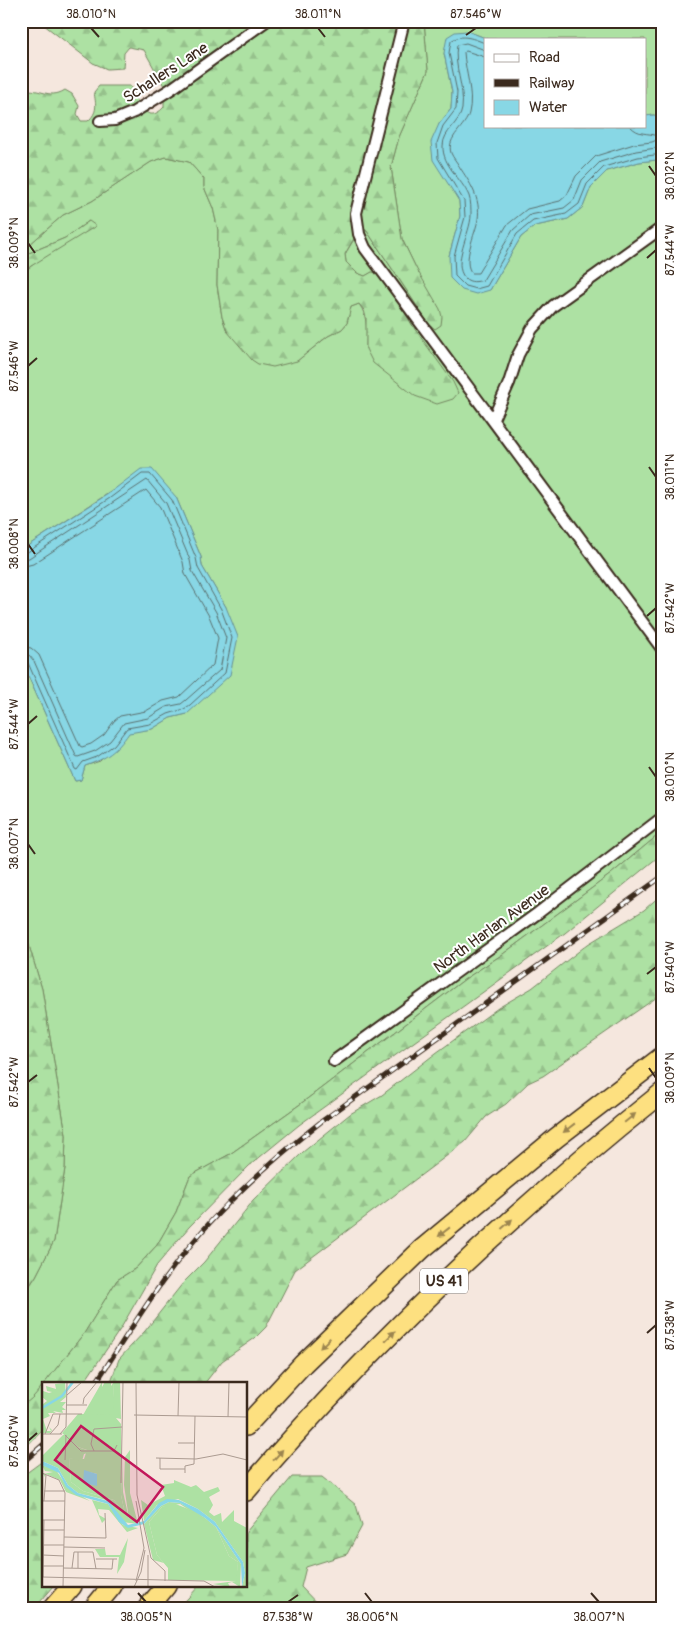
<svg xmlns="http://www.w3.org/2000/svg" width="684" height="1630" font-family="Pangolin,sans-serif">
  <defs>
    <pattern id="forest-firs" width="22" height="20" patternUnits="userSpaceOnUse" patternTransform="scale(1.25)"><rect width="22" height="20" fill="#ade1a3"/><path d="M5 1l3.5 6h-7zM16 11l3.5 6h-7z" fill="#96c18c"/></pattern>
  </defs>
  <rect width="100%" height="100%" fill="#f5e7de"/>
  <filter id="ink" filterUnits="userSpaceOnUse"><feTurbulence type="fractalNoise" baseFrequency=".02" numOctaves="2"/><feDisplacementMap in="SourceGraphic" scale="10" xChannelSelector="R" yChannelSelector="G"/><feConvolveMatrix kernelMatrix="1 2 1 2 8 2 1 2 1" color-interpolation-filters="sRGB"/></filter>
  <g filter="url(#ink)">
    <path fill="#ade1a3" stroke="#748660" d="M424,21h239v97l-9,-3 -9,1v-77h-157l-21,-8 -23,22 8,39 -1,17 -12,15 12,63 8,14 1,15 -11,40 41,34 31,-53 14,-11 33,-7 15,-12 8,-20 16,-16 32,-9 18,-2 6,-2v673l-52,43 -108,80 -38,25 -166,126 -69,49 -40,22 -14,36 -19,33 -21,23 -19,12 -32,52 -52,66 -6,5 -6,2v-106l15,-23 18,-35 11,-73 1,-33 -24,-146 -21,-70v-259l54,121 6,-1 4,-14 15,-5 29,-29 23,-3 18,-11 17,-4 39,-107 -24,-41 -1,-9 -25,-60 -58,-10 -97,63v-276l68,-53 -24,17 -36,15 -8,5v-6l42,-37 29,-14 59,-39 15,-5 23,5 15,17v8l9,21 5,22 -1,55 5,32 5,14 70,30 31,-25 14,-7 5,-6 4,-16 8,-3c10,13 7,30 7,45l48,-21 -29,-48 -13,-8 -7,4 -8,-3 -11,-11 -1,-8 16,-26 6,3 62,93 -13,-56 -14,-29 -11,-72 8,-30 29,-66z"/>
    <path fill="url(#forest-firs)" stroke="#748660" d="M39,21h385l4,50 -29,66 -8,30 11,72 14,29 24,41 2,8 -1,8 -6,4 -6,-5 -62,-93 -7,-3 -15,26 1,8 11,11 8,3 7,-4 8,1 5,7 29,48 39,54 5,11 -5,6 -16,5 -22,-8 -42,-33 -7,-14v-31l-2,-8 -5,-6 -8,3 -4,16 -5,6 -14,7 -31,25 -24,6 -15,-3 -6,-4 -25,-29 -5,-14 -5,-32 1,-55 -5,-22 -9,-21v-8l-15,-17 -23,-5 -15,5 -59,39 -29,14 -42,37v-160c17,-7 27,9 44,-2l7,4 7,12 -2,8 4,7h7c10,-9 8,-16 6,-29l5,-6h31c7,14 16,41 34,21v-21l-20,-36 -15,-3 -5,6 -1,15 -16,1 -14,-6z
      M89,221l7,5 -65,40 -10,8v-16l8,-5 36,-15z
      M663,831v22l-98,80 -266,192 -50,41 -60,61 -32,38 -36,63 -38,56h-39l41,-52 32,-52 19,-12 21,-23 19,-33 14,-36 40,-22 69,-49 166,-126 38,-25 108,-80z
      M663,893v100l-120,83 -15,7 -22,21 -20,13 -21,25 -170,128 -29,57 -11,11 -33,23 -18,23h-94l9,-25 26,-28 38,-48 21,-21 49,-61 50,-49 47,-38 32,-19 54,-42 62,-45 34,-20 56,-44 56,-34z
      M21,919l21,70 24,146 -1,33 -11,73 -18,35 -15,23z
      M44,1384v44l-23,24v-47c11,-4 16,-13 23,-21z
      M44,1460v126h10l-20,23h-13v-132z
      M292,1477h30l34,28 6,21 -15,28 -41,13 -5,20 21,22h-144l21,-23h47v-54z"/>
    <path fill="#88d7e5" stroke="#699295" d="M467,31l21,8h-3v87h160v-10l9,-1 9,3v40l-6,2 -18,2 -32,9 -16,16 -8,20 -15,12 -33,7 -14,11 -31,53 -14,4 -14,-4 -12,-12 -1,-22 11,-40 -1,-15 -26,-41 -2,-18 8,-18 12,-15 1,-17 -8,-39 3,-16 8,-5z
      M141,469h11l24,28 25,60 1,9 24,41 12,30 -8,38 -43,39 -17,4 -18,11 -23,4c-13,19 -22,25 -44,33l-4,14 -6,1 -54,-121v-110l87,-56z"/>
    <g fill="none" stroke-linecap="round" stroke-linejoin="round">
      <path stroke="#5a6f6e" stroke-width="1" d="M485,43c-11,-4 -23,-10 -34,-2l-2,12 8,39 -1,17 -13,17 -6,17 1,15 26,43 1,16 -11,39 1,20 10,10 11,3 11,-3 30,-52 16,-13 33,-7 13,-10 8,-20 17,-17 34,-10 25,-3
        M485,50l-19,-7 -9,2c-4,21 8,42 5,64 -2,14 -19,22 -19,37 -1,19 19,33 26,50 2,5 2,14 2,19 0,18 -20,48 -6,63 5,5 12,4 18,2l30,-50 17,-15 34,-7 10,-8 8,-20 18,-18 36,-11 27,-4
        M485,57l-19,-6 -2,1c1,20 10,41 5,61 -3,14 -23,24 -18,40 2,5 6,9 8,13 11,17 22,32 19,53 -2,14 -17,43 -6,54h6l29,-48 20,-16 33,-8 7,-6 9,-19 20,-20 38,-12 18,-2 7,-3 -1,-3c-11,-4 -19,0 -28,-10
        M21,553h5l84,-55 32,-24h8l22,26 24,58 2,10 23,41 11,29 -7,35 -35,32 -6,4 -16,5 -18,10 -23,4 -13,17 -17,12 -14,5 -6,8 -2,-1 -47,-106 -3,-3h-4
        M21,560l8,-2 118,-78 19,23 24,57 2,11 24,41 10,26 -6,32 -34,30 -5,4 -15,3 -18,11 -24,5 -14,18 -15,10 -17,6 -2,-1 -42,-95 -5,-6 -8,-1
        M21,567l12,-3 113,-74 14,17 23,55 2,12 24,42 9,22 -5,27 -34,32 -16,4 -17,10 -26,5 -6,5 -10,14 -13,9 -9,3 -2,-1 -41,-91 -8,-7 -10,-2"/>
      <g stroke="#3b2a1e" stroke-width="14">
        <path id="street" d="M404,21l-48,192 3,21 6,14 298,402
          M100,121l15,-1 19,-8 37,-23 95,-68
          M493,419l16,-36 9,-28 14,-26 21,-23 110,-79
          M334,1061l204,-148 125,-96"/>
      </g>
      <g stroke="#3b2a1e" stroke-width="22">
        <path id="highway" d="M246,1426l57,-62 119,-115 134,-111 107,-82
          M246,1491c125,-147 266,-279 417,-399
          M52,1609l20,-23
          M93,1609l19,-23
          M147,1609l19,-23"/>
      </g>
      <use href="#street" stroke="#fff" stroke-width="10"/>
      <use href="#highway" stroke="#fde080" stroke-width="19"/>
      <g stroke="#3b2a1e" stroke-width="5">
        <path id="rail" d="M95,1384c29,-44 57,-91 90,-132 39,-50 87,-92 137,-131l341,-245
          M21,1464l23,-20"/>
      </g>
      <use href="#rail" stroke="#fff" stroke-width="3" stroke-dasharray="9" stroke-linecap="butt"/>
    </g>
    <defs><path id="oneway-solid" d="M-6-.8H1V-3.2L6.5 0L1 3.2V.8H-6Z" transform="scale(1.25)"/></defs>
    <g fill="#9c854f">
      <use href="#oneway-solid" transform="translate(630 1118) rotate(-39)"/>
      <use href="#oneway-solid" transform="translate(569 1128) rotate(142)"/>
      <use href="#oneway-solid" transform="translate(507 1224) rotate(-42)"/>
      <use href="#oneway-solid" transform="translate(444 1232) rotate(142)"/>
      <use href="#oneway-solid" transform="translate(390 1336) rotate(-45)"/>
      <use href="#oneway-solid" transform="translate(325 1343) rotate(135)"/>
      <use href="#oneway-solid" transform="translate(278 1455) rotate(-49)"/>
    </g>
  </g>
  <path fill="none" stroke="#3b2a1e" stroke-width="2" d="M91,28l8,9M318,28l7,9M466,35l10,-7M649,166l7,10M28,243l7,10M647,258l9,-8M28,366l9,-8M649,467l7,10M28,544l7,10M647,616l9,-8M28,724l9,-8M649,767l7,10M28,844l7,10M647,974l9,-7M649,1068l7,10M28,1082l9,-7M647,1333l9,-8M28,1441l9,-8M138,1593l8,9M365,1593l7,9M591,1593l8,9M288,1602l10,-7"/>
  <g text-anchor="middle" stroke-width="4" stroke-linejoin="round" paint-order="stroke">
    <rect fill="#fff" stroke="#766a62" stroke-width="1" x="420" y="1268.5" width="48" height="25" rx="4"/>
    <g font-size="15" font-weight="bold" fill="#3b2a1e">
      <text x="444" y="1286">US 41</text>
    </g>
    <g font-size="16" fill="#3b2a1e" stroke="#fff">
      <text transform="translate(165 72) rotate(-33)" y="6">Schallers Lane</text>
      <text transform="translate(491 928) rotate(-36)" y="6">North Harlan Avenue</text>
    </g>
  </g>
  <g transform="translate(42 1382)">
    <rect width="205" height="205" fill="#f5e7de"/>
    <path d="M72,0h6l1,37 -5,-1 5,6v71l4,19 -11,-14 -31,-9 -12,-9 -2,-24 15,1 3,-9 -9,-3 -16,-14 16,-19h34zM42,89l13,3 -1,11 -12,-2zM131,121l23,9 21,17 12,27 9,6 -1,19 -69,-1v-12l-11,-13 -8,-33 13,-15z" fill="#ade1a3" fill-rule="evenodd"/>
    <path d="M0,0l1,9 6,2 3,-1 -5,-1 -1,-5 10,3 -1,-5 10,-1 1,14 -6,5h6l-4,5 4,3h-4l1,3 -10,-2 3,2h-8l2,3 -7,3 4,12h4l-2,-4 3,3 -2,3h-8v-32l1,3 4,-3 -5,-4zM60,0v5l3,-5h6v4l3,-4 -1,32 -30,1zM21,53h4l11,12 14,5 -8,2 -2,7 -13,-3 2,24 12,9 31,9 11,14 -4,-19 1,-42 1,39 6,27 -5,-34 1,-28 5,-7v43l8,31 -16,-2 -16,-22 -28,-7 -10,-8 -10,-17 -16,-7v-5zM0,83l14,5 12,18 22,13 -24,-9 -6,-12 -14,-6 -1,3 -2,-3 10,-2 -8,-1zM132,98l17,7 5,-2 8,7 14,-5 2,4 -11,6 4,8 -4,7 5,4 7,-3 1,9 12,-12v11l13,7v59h-5l3,-14 -2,-11 -28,-40 -17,-13 -20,-10 -21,6 -13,16 -3,-21 7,5 17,-9 -4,-11 13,-2zM50,118l16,4 15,21 15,3 -11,4 -18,-22 -11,-1 1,6 7,4 -4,4zM127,120l11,1 15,8 10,7 11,9 25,37 -1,23 -8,-5 -4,1 2,4 -17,-3 23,-3 2,-19 -9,-6 -12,-27 -37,-25 -18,3 -13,15 8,33 7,8 -11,-3 -9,-36 17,-18zM86,156l-4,24 -7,12 2,-17h-19l-5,-8h10l1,6h14z" fill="#ade1a3"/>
    <path d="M0,79l16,7 10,17 10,8 30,8 20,24 16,-4 15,-18 8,-4 12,1 19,9 17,13 28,40 2,11 -3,14 -1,-23 -25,-37 -11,-9 -25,-15 -11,-1 -8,4 -17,18 -16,4 -9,-6 -11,-18 -32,-9 -10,-8 -7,-14 -17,-8zM42,88l13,4v12l-14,-3z" fill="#88d7e5"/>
    <path fill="none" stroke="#88d7e5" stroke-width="2.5" d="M0,26l20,-12 11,-14"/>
    <path fill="none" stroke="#ab9b91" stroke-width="1" d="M94,0l1,113 14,63 14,13v10M25,13l15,-13M41,22l1,-6 13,-16M24,23h21M24,32h16M92,33l113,2M136,34l1,-34M186,35l1,-35M0,52h20M3,52l8,-20h13M8,52l8,-9 2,-11M18,52l6,-7 1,-45M23,53l16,16h33l3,-6M136,61h16M52,69l-3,-7 3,-15 28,-2M114,76l40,1 27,-5 24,6M118,76v11h25M23,78l1,-25M0,91l17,7 6,13 -2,94M143,91v-7l9,-2 1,-48M79,101l2,-101M2,109h21M0,119h23M2,119l2,-26M94,119l8,47M1,138h22M1,148h21M22,155l42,1 -1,-25M1,163h21M22,165l41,1M1,173l21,1M106,173v32M54,177h21M1,184h21M21,186l49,1 1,-10M30,186l2,-16h19l3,17M36,186v-16M0,195l162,4 11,6M1,195l1,-57M94,199l8,-33M92,205l7,-15 4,-22"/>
    <path fill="#c2185b" fill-opacity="0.15" stroke="#c2185b" stroke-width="2.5" d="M39,44l82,61 -26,35 -82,-62z"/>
    <rect width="205" height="205" fill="none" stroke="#3b2a1e" stroke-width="2.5"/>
  </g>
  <rect width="684" height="1630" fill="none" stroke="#fff" stroke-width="55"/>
  <rect x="484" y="38" width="162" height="90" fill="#ffffff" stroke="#b1aaa5"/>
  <rect x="494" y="54" width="25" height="8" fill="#ffffff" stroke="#b1aaa5"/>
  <text x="529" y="62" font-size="15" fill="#3b2a1e">Road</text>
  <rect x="494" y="79" width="25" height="8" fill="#3b2a1e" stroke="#b1aaa5"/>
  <text x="529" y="88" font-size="15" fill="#3b2a1e">Railway</text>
  <rect x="494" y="100" width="25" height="15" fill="#88d7e5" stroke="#b1aaa5"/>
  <text x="529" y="112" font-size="15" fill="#3b2a1e">Water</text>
  <rect x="28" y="28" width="628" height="1574" fill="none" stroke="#3b2a1e" stroke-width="2"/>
  <g font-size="12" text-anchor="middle" fill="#3b2a1e">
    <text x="91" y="18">38.010°N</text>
    <text x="318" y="18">38.011°N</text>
    <text x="476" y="18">87.546°W</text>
    <text transform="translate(670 176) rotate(-90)" y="4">38.012°N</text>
    <text transform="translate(14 243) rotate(-90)" y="4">38.009°N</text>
    <text transform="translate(670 250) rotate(-90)" y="4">87.544°W</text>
    <text transform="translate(14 366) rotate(-90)" y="4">87.546°W</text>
    <text transform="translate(670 477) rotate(-90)" y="4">38.011°N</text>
    <text transform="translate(14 544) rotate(-90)" y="4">38.008°N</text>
    <text transform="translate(670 608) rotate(-90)" y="4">87.542°W</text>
    <text transform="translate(14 724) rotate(-90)" y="4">87.544°W</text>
    <text transform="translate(670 777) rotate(-90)" y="4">38.010°N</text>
    <text transform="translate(14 844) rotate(-90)" y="4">38.007°N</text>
    <text transform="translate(670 967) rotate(-90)" y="4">87.540°W</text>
    <text transform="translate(670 1078) rotate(-90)" y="4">38.009°N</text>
    <text transform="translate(14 1082) rotate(-90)" y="4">87.542°W</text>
    <text transform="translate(670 1325) rotate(-90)" y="4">87.538°W</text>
    <text transform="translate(14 1441) rotate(-90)" y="4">87.540°W</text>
    <text x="146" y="1621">38.005°N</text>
    <text x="288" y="1621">87.538°W</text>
    <text x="372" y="1621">38.006°N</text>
    <text x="599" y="1621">38.007°N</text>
  </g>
</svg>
